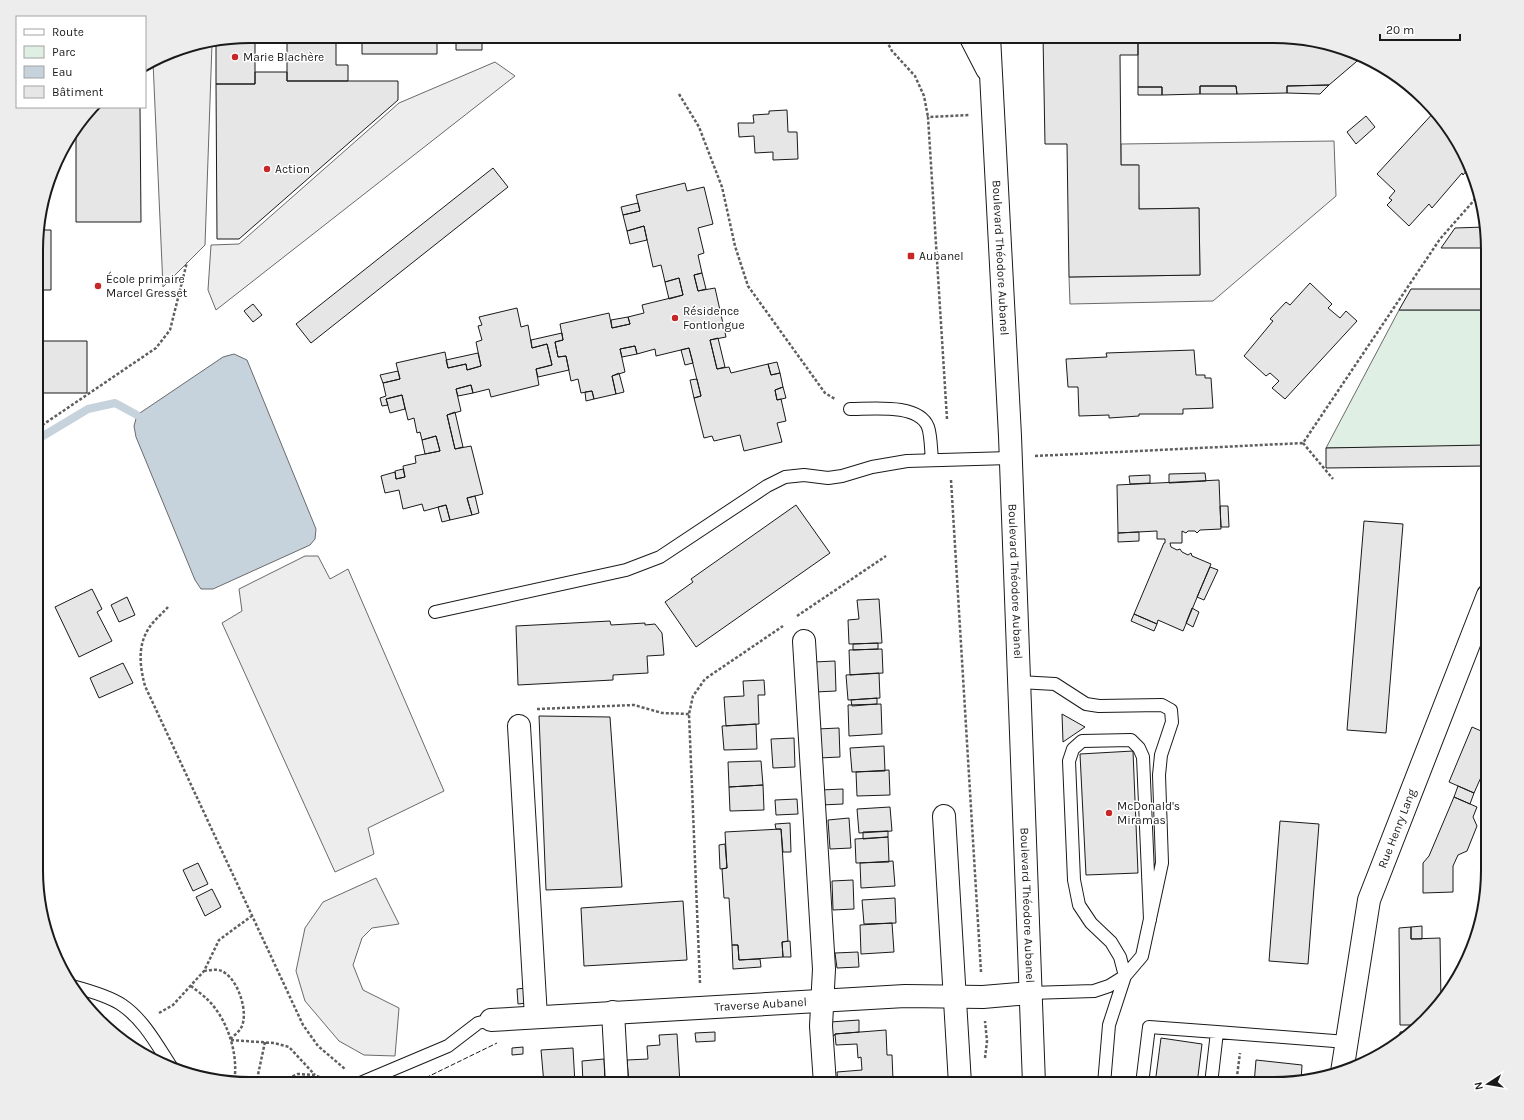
<svg xmlns="http://www.w3.org/2000/svg" width="1524" height="1120" font-family="Karla,sans-serif">
  <rect width="100%" height="100%" fill="#fff"/>
  <path fill="#e0efe3" stroke="#6a6a6a" d="M1486,289h2v177l-2,-20 -160,2 73,-138h87z"/>
  <path fill="#ededed" stroke="#6a6a6a" d="M212,44l-7,201 -42,42 -10,-225 15,-10z
    M495,62l20,14 -299,234 -8,-20 3,-45 28,-1 160,-141z
    M1334,141l2,55 -123,105 -143,3 -1,-27 131,-2 -1,-67 -60,1 -1,-44h-17v-21z
    M305,556h13l12,23 18,-10 96,222 -76,37 6,26 -39,18 -113,-249 20,-12 -3,-22z
    M376,878l23,46 -27,4 -10,10 -9,27 10,25 36,18 -4,48 -31,-1 -25,-14 -34,-40 -9,-30 9,-43 18,-26z"/>
  <path fill="#c6d2dc" stroke="#6a6a6a" d="M234,354l13,6 69,169 -1,10 -5,6 -97,44h-12l-6,-9 -59,-143 -2,-11 3,-11 86,-58z"/>
  <g fill="none" stroke-linecap="round" stroke-linejoin="round">
    <path stroke="#c6d2dc" stroke-width="8" d="M38,439l50,-30 27,-6 22,12"/>
  </g>
  <path fill="#e6e6e6" stroke="#1a1a1a" d="M250,36h5v48h-39v-41z
    M287,36h49v29h12v16h-61z
    M362,36h75v18h-75z
    M456,36h26v14h-26z
    M1043,36h95v19h-18l1,110h18v44l60,-1 1,67 -131,2 -2,-133h-22z
    M1138,36h24v2l-24,1z
    M1162,36h36v2h36v-2h54l68,16 7,4 -34,29 -42,1v7l-50,1 -1,-8h-36v8l-38,1v-8h-24v-48l24,-1z
    M1198,36h36v2h-36z
    M255,72h32v9h111v19l-159,139h-22l-1,-155h39z
    M1329,85l-9,9 -33,-1v-7z
    M1200,86h36l1,8h-37z
    M1138,87h24v8h-24z
    M95,107h45l1,115h-65v-90z
    M787,110l1,22h9l1,27 -25,1v-8l-18,1 -1,-17 -15,1 -1,-14h16l-1,-8 16,-1v-3z
    M1436,110l30,45 3,13 -6,7 -1,-2 -30,35 -3,-4 -20,22 -22,-21 5,-5 -3,-2 6,-7 -18,-17z
    M1366,116l9,11 -19,17 -9,-12z
    M493,168l15,19 -197,156 -15,-19z
    M685,183l2,8 17,-4 9,37 -15,4 6,25 -6,2 4,18 -8,2 4,16 17,-3 11,49 -16,3 7,29 12,-2 2,6 37,-9 3,11 9,-2 3,14 -8,3 2,10 4,-1 5,22 -9,2 5,19 -38,9 -4,-16 -26,6 -2,-5 -8,2 -10,-40 7,-2 -12,-48 -33,8 -1,-7 -18,5 -2,-8 -15,3 5,23 -13,4 4,18 -22,5 -2,-8 -11,2 -3,-14 -7,2 -5,-25 -8,1 -3,-15 8,-2 -3,-16 49,-11 3,15 18,-4 -2,-7 16,-4 -2,-8 41,-10 -4,-17 -14,4 -4,-17 -8,2 -9,-41 -17,5 -4,-16 17,-4 -4,-16z
    M638,203l2,8 -17,4 -2,-8z
    M644,226l3,14 -17,4 -3,-13z
    M1485,227l3,9v12h-47l14,-20z
    M38,230h13v60h-13z
    M702,273l4,16 -8,2 -4,-16z
    M679,278l4,17 -14,4 -4,-17z
    M1310,283l22,21 -4,4 12,10 6,-7 11,10 -72,78 -13,-11 7,-7 -9,-8 -4,3 -22,-20 29,-35 -3,-2 16,-17 4,3z
    M1411,289h75v21h-87z
    M253,304l9,11 -9,7 -9,-11z
    M517,308l4,19 7,-2 4,23 15,-4 5,21 -16,4 3,16 -48,12 -2,-8 -16,4 -2,-8 -15,4 5,22 -14,4 8,34 16,-3 12,48 -16,4 5,17 -22,5 -4,-15 -22,6 -2,-7 -19,5 -4,-19 -14,3 -4,-17 14,-4 1,7 9,-2 -2,-11 13,-3 -1,-7 25,-5 -4,-15 -14,4 -2,-8 -3,1 -3,-15 -6,2 -6,-25 -16,4 2,6 -6,1 -2,-8 6,-2 -3,-13 17,-4 -4,-16 49,-11 3,16 18,-4 1,6 14,-4 -5,-24 6,-2 -4,-14 4,-1 -3,-8z
    M628,317l2,7 -18,4 -1,-8z
    M562,333l1,7 -8,2 3,15 8,-1 3,14 -31,7 -2,-8 16,-4 -5,-21 -15,4 -1,-8z
    M718,338l7,29 -8,2 -7,-29z
    M38,341h49v52h-49z
    M635,346l2,8 -15,3 -2,-8z
    M689,348l4,15 -8,2 -4,-15z
    M1194,350l2,25h9v3h6l2,30 -30,1v5h-44v2l-30,2v-3l-30,1 -1,-29h-10l-2,-28 41,-2 -1,-4z
    M478,353l3,13 -14,4 -1,-6 -18,4 -2,-8z
    M777,362l3,11 -9,2 -3,-11z
    M398,371l2,8 -17,4 -3,-8z
    M619,373l5,19 -8,2 -4,-18z
    M697,379l4,17 -7,2 -4,-18z
    M471,385l2,8 -15,3 -2,-7z
    M783,387l3,11 -9,2 -2,-10z
    M592,391l2,8 -8,2 -1,-9z
    M402,395l3,14 -15,4 -4,-14z
    M455,412l8,35 -8,2 -8,-34z
    M436,436l4,15 -15,3 -3,-14z
    M1486,445l1,21 -161,2v-20z
    M403,469l2,8 -9,2 -1,-8z
    M1205,473l1,8 -37,2v-9z
    M1150,475v8l-20,1 -1,-8z
    M1219,480l2,49 -21,1 -3,3 -2,-2h-7l-2,2 -4,-2v12h-12l1,4 6,3 3,-1 2,3 6,3 3,-2 1,3 19,8 -28,67 -25,-11 -1,4 -23,-10 30,-71h1v-4h-8v-8l-39,2 -1,-48z
    M475,496l4,17 -7,2 -5,-17z
    M446,505l4,15 -8,2 -4,-15z
    M796,505l34,48 -134,94 -31,-45 28,-20 -2,-3z
    M1220,506h8l1,21h-8z
    M1364,521l39,3 -17,209 -39,-3z
    M1139,532v9l-21,1v-9z
    M1210,567l8,3 -14,30 -7,-3z
    M92,589l10,20 -5,3 15,29 -33,16 -24,-50z
    M127,597l8,18 -16,7 -8,-17z
    M879,599l3,44 -33,1 -1,-24 11,-1 -2,-19z
    M1192,608l7,4 -6,15 -7,-4z
    M1134,614l23,10 -3,7 -23,-10z
    M610,621l1,4 34,-2v2l10,-1 7,9 2,22 -17,1 1,17 -35,2v5l-95,5 -2,-59z
    M878,643v6l-25,1v-6z
    M882,649l1,24 -33,2 -1,-25z
    M835,661l1,30 -21,1 -1,-30z
    M123,663l10,20 -34,15 -9,-20z
    M879,673l1,25 -32,2 -2,-25z
    M764,680l1,15h-7l1,29 -33,2 -2,-29 20,-1 -1,-15z
    M877,698v6l-25,2 -1,-6z
    M881,704l1,30 -33,2 -1,-31z
    M1062,714l23,13 -22,15z
    M539,716l71,1 12,170 -76,3z
    M756,724l1,25 -33,1 -2,-24z
    M1472,727l16,7v13l-7,17 5,2 -12,27 -25,-11z
    M839,728l1,29 -21,1 -2,-29z
    M794,738l1,29 -22,1 -2,-29z
    M884,746l1,25 -33,1 -2,-24z
    M1133,751l5,122 -52,2 -6,-121z
    M761,761l2,24 -34,2 -1,-25z
    M889,770l1,25 -33,1 -1,-24z
    M763,785l1,25 -34,1 -1,-24z
    M1458,786l16,7 -4,11 -16,-7z
    M843,789v15l-22,1v-15z
    M1454,797l23,10 -4,10 4,9 -10,25 -9,4 -5,11v26l-30,1v-30l6,-7z
    M797,799l1,15 -22,1 -1,-15z
    M890,807l2,24 -33,2 -2,-24z
    M849,818l2,30 -21,1 -2,-29z
    M1280,821l39,3 -11,140 -39,-3z
    M790,823l1,29h-8l-2,-23h-5l-1,-5z
    M781,829l7,112 -6,1 1,15 -44,3 -1,-15h-6l-3,-47h-5l-2,-29 5,-1 -2,-36z
    M888,831v6l-25,2v-7z
    M888,837l1,25 -33,1 -1,-24z
    M725,844l2,24 -7,1 -1,-24z
    M893,861l2,25 -34,2 -1,-25z
    M198,863l10,21 -15,7 -10,-21z
    M853,880l1,29 -21,1 -1,-29z
    M212,889l9,18 -16,9 -9,-19z
    M895,898l1,25 -32,1 -2,-24z
    M683,901l4,59 -103,6 -3,-58z
    M892,923l2,29 -33,2 -1,-29z
    M1422,926v13h-11v-12z
    M1411,927v12l29,-1 1,65 -10,11h-9v9l-1,2h-21l-1,-97z
    M790,941l1,16h-8l-1,-15z
    M732,945h6l1,15 21,-1 1,8 -28,2z
    M858,952l1,15 -22,1 -2,-15z
    M526,988l1,15 -9,1 -1,-15z
    M859,1020v12l-24,2v1l-4,1 -1,-14z
    M886,1030l1,25h5l1,25 -4,1v3h-51l-1,-12 25,-2 -1,-13 -3,1 -1,-14 -21,1 -1,-11z
    M1415,1031l-15,10v-9z
    M715,1032v9l-19,1 -1,-9z
    M677,1034l3,50h-30v-2l-21,1 -2,-23 21,-1 -1,-13 13,-1 -1,-10z
    M1161,1038l41,6 -5,40h-42z
    M523,1047v7l-11,1v-7z
    M573,1048l2,36h-31l-3,-34z
    M604,1059l1,23 -22,1 -1,-22z
    M1256,1060l46,5 -1,16 -27,3h-20z"/>
  <g fill="none" stroke-linecap="round" stroke-linejoin="round">
    <g stroke="#1a1a1a" stroke-width="14">
      <path id="service" d="M850,409c21,0 69,-6 78,18 3,8 3,24 4,33
        M435,612l191,-42 34,-13 107,-71 18,-9 19,-2 24,3 14,-2 30,-9 35,-6 103,-3
        M1019,682l36,2 31,20 13,2 63,-1 9,5 1,12 -11,33 -2,20 3,88 -20,93 -17,20 -16,10 -15,5 -64,2
        M72,986c15,4 37,10 50,19 22,15 35,40 50,63
        M358,1084l90,-38 30,-23 13,-3
        M1104,1084l5,-59 16,-49 -5,-19 -9,-15 -20,-19 -12,-18 -5,-25 -5,-119 4,-12 9,-8 49,-1 8,8 4,9 7,163
        M1142,1084l7,-57 68,5
        M1211,1084l6,-52 130,10"/>
    </g>
    <g stroke="#1a1a1a" stroke-width="24">
      <g id="minor">
        <path d="M804,641l20,328 -3,57 4,58"/>
        <path d="M519,726l17,291"/>
        <path d="M944,816l16,268"/>
        <path d="M613,1012l4,72"/>
        <path id="s1" d="M491,1020l414,-24 78,1 47,-4"/>
        <path id="s2" d="M1342,1072l27,-172 119,-305"/>
      </g>
    </g>
    <g stroke="#1a1a1a" stroke-width="24">
      <g id="primary">
        <path d="M970,36l17,33"/>
        <path id="s3" d="M989,36l21,400 24,648"/>
      </g>
    </g>
    <path stroke="#5f5f5f" stroke-width="2.5" stroke-dasharray="3 2" stroke-linecap="butt" d="M884,36l8,15 23,25 9,20 4,21
      M679,94l20,33 23,60 13,59 13,40 77,107 10,6
      M947,419l-19,-302 41,-2
      M38,428l118,-80 14,-18 17,-68
      M1303,443l30,36
      M1035,456l268,-13 137,-204 37,-42
      M951,480l30,492
      M168,607c-6,7 -15,14 -19,21 -12,18 -9,39 -4,58l158,339 15,21 27,23
      M797,616l89,-60
      M537,709l97,-4 28,8 27,1
      M204,971c7,-1 15,-3 21,2 14,9 24,41 16,55 -3,5 -8,8 -11,12l44,3 15,4 26,28
      M700,983l-11,-269 4,-18 12,-17 78,-53
      M191,986c5,4 12,9 17,14 20,20 31,55 26,83
      M159,1013l14,-8 31,-34 15,-31 34,-25
      M117,1037l6,-4
      M985,1058l2,-17 -2,-20
      M256,1084l9,-42
      M274,1084l24,-10 17,1 20,9
      M1236,1084l4,-31"/>
    <use href="#service" stroke="#fff" stroke-width="12"/>
    <use href="#minor" stroke="#fff" stroke-width="22"/>
    <use href="#primary" stroke="#fff" stroke-width="22"/>
    <path stroke="#1a1a1a" stroke-width="1" stroke-dasharray="5 2" stroke-linecap="butt" d="M413,1084l84,-41"/>
  </g>
  <g fill="#c62828" stroke="#fff" stroke-width="1.5">
    <circle cx="235" cy="57" r="4"/>
    <circle cx="267" cy="169" r="4"/>
    <rect x="907" y="252" width="8" height="8" rx="2"/>
    <circle cx="98" cy="286" r="4"/>
    <circle cx="675" cy="318" r="4"/>
    <circle cx="1109" cy="813" r="4"/>
  </g>
  <g text-anchor="middle" stroke-width="3" stroke-linejoin="round" paint-order="stroke">
    <g font-size="12" fill="#1a1a1a" stroke="#fff" text-anchor="start">
      <text x="243" y="61">Marie Blachère</text>
      <text x="275" y="173">Action</text>
      <text x="919" y="260">Aubanel</text>
      <text x="106" y="283">École primaire<tspan x="106" dy="14">Marcel Gresset</tspan></text>
      <text x="683" y="315">Résidence<tspan x="683" dy="14">Fontlongue</tspan></text>
      <text x="1117" y="810">McDonald's<tspan x="1117" dy="14">Miramas</tspan></text>
    </g>
    <g font-size="12" fill="#1a1a1a" stroke="#fff">
      <text dy="4" stroke="none"><textPath href="#s3" startOffset="222">Boulevard Théodore Aubanel</textPath></text>
      <text dy="4" stroke="none"><textPath href="#s3" startOffset="546">Boulevard Théodore Aubanel</textPath></text>
      <text dy="4" stroke="none"><textPath href="#s2" startOffset="251">Rue Henry Lang</textPath></text>
      <text dy="4" stroke="none"><textPath href="#s3" startOffset="870">Boulevard Théodore Aubanel</textPath></text>
      <text dy="4" stroke="none"><textPath href="#s1" startOffset="270">Traverse Aubanel</textPath></text>
    </g>
  </g>
  <path d="M0 0H1524V1120H0ZM250 43H1274A207 207 0 0 1 1481 250V870A207 207 0 0 1 1274 1077H250A207 207 0 0 1 43 870V250A207 207 0 0 1 250 43Z" fill="#ededed" fill-rule="evenodd"/>
  <path fill="none" stroke="#1a1a1a" stroke-width="2" d="M250 43H1274A207 207 0 0 1 1481 250V870A207 207 0 0 1 1274 1077H250A207 207 0 0 1 43 870V250A207 207 0 0 1 250 43Z"/>
  <rect x="16" y="16" width="130" height="92" fill="#ffffff" stroke="#a3a3a3"/>
  <rect x="24" y="29" width="20" height="6" fill="#ffffff" stroke="#a3a3a3"/>
  <text x="52" y="36" font-size="12" fill="#1a1a1a">Route</text>
  <rect x="24" y="46" width="20" height="12" fill="#e0efe3" stroke="#a3a3a3"/>
  <text x="52" y="56" font-size="12" fill="#1a1a1a">Parc</text>
  <rect x="24" y="66" width="20" height="12" fill="#c6d2dc" stroke="#a3a3a3"/>
  <text x="52" y="76" font-size="12" fill="#1a1a1a">Eau</text>
  <rect x="24" y="86" width="20" height="12" fill="#e6e6e6" stroke="#a3a3a3"/>
  <text x="52" y="96" font-size="12" fill="#1a1a1a">Bâtiment</text>
  <g transform="translate(1488 1084) rotate(258)" stroke="#ffffff" stroke-width="3" paint-order="stroke">
  <path d="M0-3L7 15L0 10L-7 15Z" fill="#1a1a1a"/>
  <text y="-6" font-size="11" font-weight="bold" text-anchor="middle" fill="#1a1a1a">N</text>
  </g>
  <path d="M1380 34v6h80v-6" fill="none" stroke="#1a1a1a" stroke-width="2"/>
  <text x="1386" y="34" font-size="12" fill="#1a1a1a" stroke="#ffffff" stroke-width="3" paint-order="stroke">20 m</text>
</svg>
